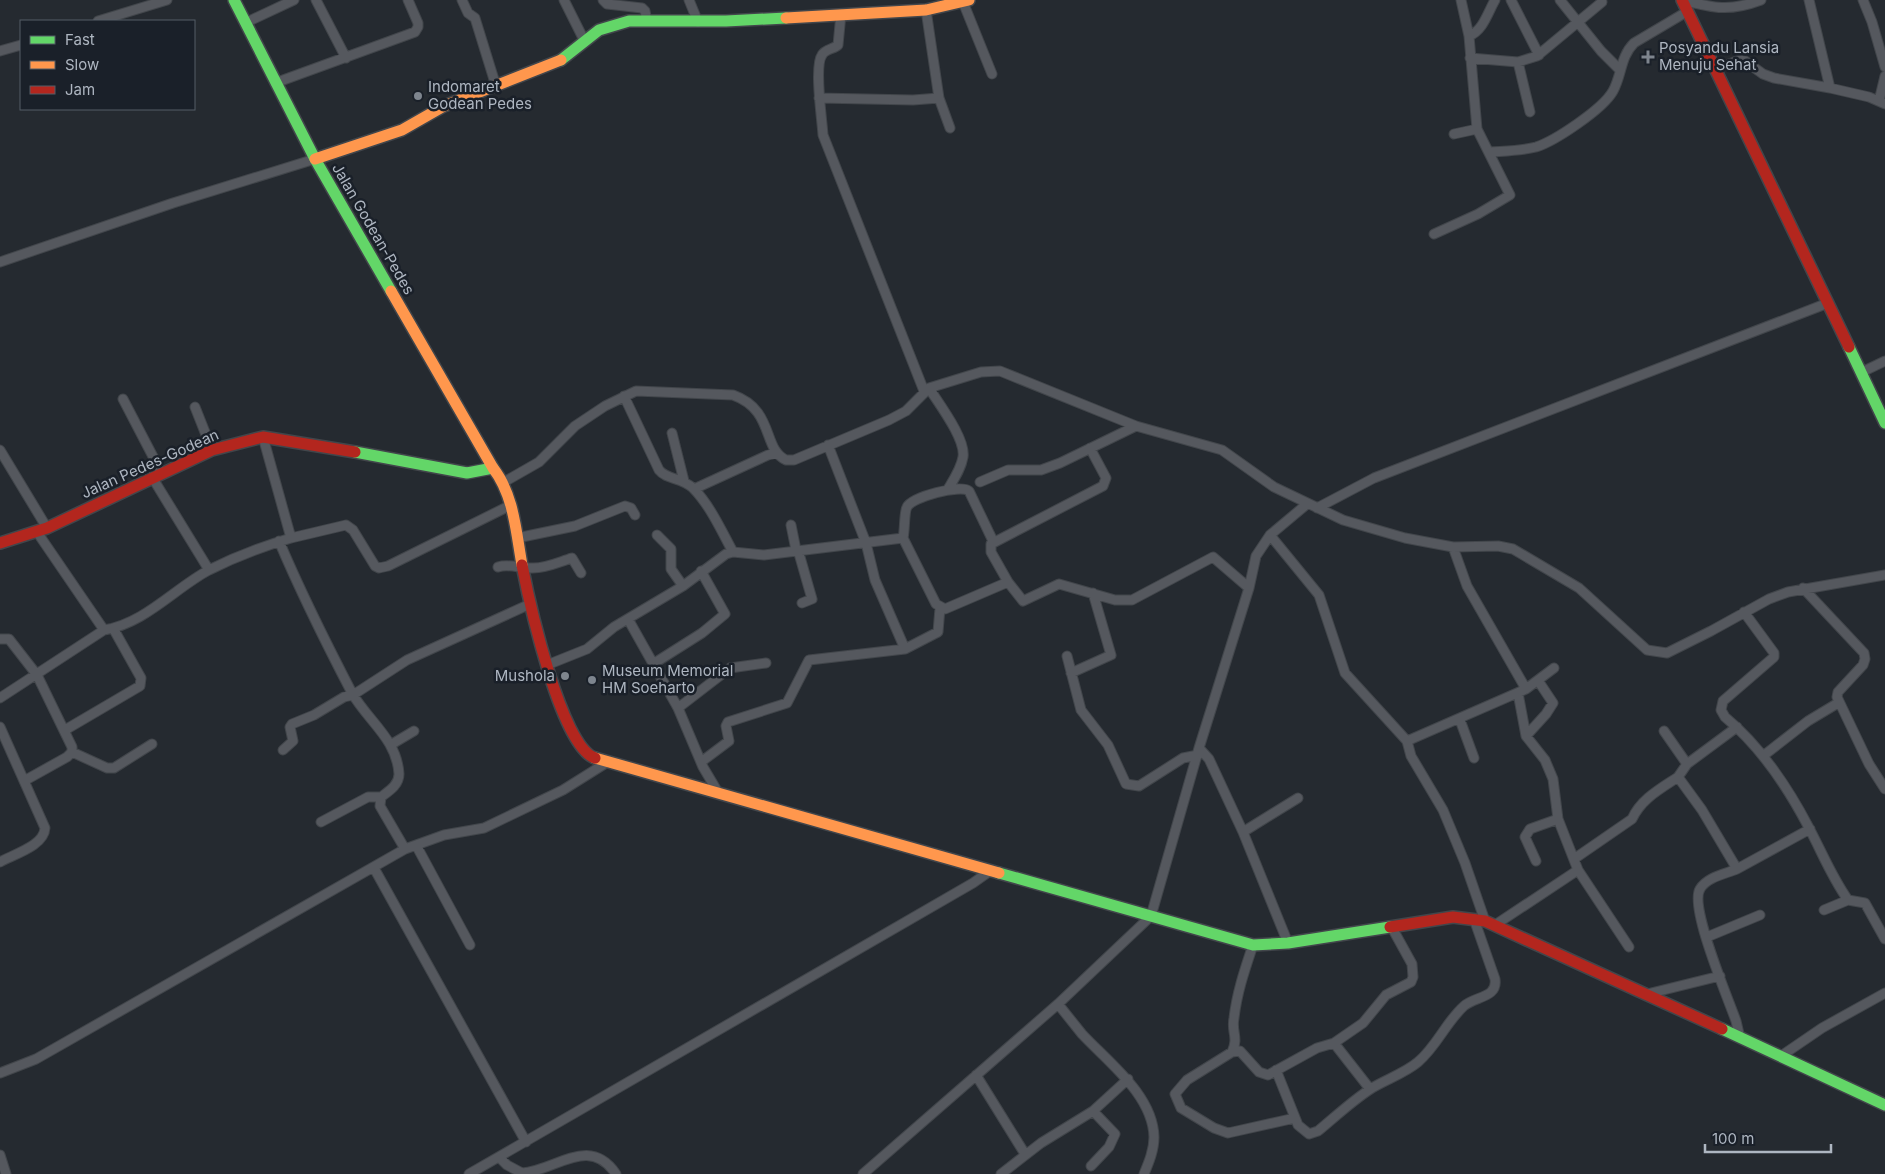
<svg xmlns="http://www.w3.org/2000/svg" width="1885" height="1174" font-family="Inter,sans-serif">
  <rect width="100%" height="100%" fill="#252a30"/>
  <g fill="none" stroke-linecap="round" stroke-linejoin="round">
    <g stroke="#42464b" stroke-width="11">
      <path id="street" d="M316,0l30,58
        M462,0l6,13 7,5 21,68
        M564,0l21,42
        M603,0l4,4 35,4 3,3 2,10
        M689,0l9,22
        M1461,0l8,36
        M1511,0l28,55
        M1560,0l41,51 18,18
        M1682,0c32,8 47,12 79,0
        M1809,0l21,88 39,9 16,7
        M1863,0l9,22 13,45
        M963,2l29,72
        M926,10l13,88 11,30
        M841,14l-3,31c-4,4 -13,4 -16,10 -8,11 0,64 1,80l101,256
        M98,21l69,-21
        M245,23l49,-23
        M0,51l21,-6
        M1470,58l48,4 19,-6 65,-54
        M1518,62l12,50
        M1716,69l23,-9 6,1 18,13 11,4 56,10
        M275,83l140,-51 3,-5v-4l-10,-23
        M819,98l94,2 26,-2
        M1879,101l6,-25
        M1454,134l23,-5
        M1490,152c14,-1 31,-1 46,-5 19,-6 67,-38 77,-56 9,-16 7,-34 21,-48l54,-32
        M1434,234l44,-20 32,-19 -33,-66 -8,-93c14,-5 19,-24 26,-36
        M0,262l173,-59 142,-44
        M1862,372l23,-11
        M929,388c10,16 37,51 34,69 -2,12 -9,22 -15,32
        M624,396l35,74c8,10 22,7 34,18 17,17 29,44 40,64
        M123,399l38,73
        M195,407l17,43
        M672,433l12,48
        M828,445l38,98 9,37 30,69 33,-17 2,-24
        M0,450l47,78
        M152,477l57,93
        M504,482l35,-20 36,-36 30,-20 31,-15 97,4c42,15 29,54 53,65h8l95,-40 17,-9 23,-23 52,-16 19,-1 136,55 86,24 52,37 69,33 62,18 48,9 45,-1 15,3 66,39 68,62 20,3 44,-22 58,-32 19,-7 97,-17
        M980,482l28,-12h33l19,-7 76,-37
        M694,489l74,-34 9,-2
        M1317,508l57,-30 454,-175
        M791,525l5,25
        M37,532l67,98
        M657,535l14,14v20l12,17
        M1270,535l49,60 26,78 62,68 4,15 32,54 22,53 20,58
        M291,538l55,-13 7,5 22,36 4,2 9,-2 123,-61
        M517,538l58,-12 50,-20 6,2 4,7
        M903,538l33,66 9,5 63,-27 15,19 36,-17 56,16h17l81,-43 36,31
        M279,541c22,52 47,102 73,152 16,28 45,46 47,81 0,11 -10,17 -18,23l-1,9 25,43
        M1453,547l14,39 59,103
        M798,550l14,49 -10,4
        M498,567c12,-4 22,2 35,1 14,0 26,-6 39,-10l9,15
        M1008,582l-17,-30v-8l112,-58 3,-8 -16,-30
        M1803,588l61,65 1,6 -2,6 -25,27 -1,5 32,67 16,25
        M1744,612l30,41v4l-44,38 -7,6 -2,9 4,7c35,29 62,69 83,109 14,26 23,50 40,74l17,3 20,36
        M628,619l50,89 25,59 16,27
        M0,639h9l28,36 35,72v5l-5,5 -43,24
        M1067,656l14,54 27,35 18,39 13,2 44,-28 15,-3
        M653,664l49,-31 23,-19 -24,-43
        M547,665l40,-16 27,-22 69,-41 43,-32 7,-2 31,3 139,-17c2,-8 1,-26 4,-31 5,-10 53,-23 62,-16l24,50
        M1071,673l40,-18 -18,-62
        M1518,693l8,43 19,24 8,19 5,40 20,51 51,77
        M0,698l104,-68c40,-6 71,-42 105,-60 26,-13 55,-24 82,-32l-28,-101
        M678,708l52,-40 36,-5
        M1460,720l14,38
        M0,727l45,101c-1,18 -31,26 -45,34
        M65,730l75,-44 1,-8 -28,-50
        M1664,731l23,33
        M1526,736l20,-22 7,-11 -14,-21
        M1407,741l119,-52 28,-21
        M392,744l22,-13
        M1199,748l10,11 34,73 45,111
        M283,750l10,-9 -3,-14 2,-3 22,-9 30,-18 9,-2 54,-35 123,-56
        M72,752l35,16h7l38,-24
        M1763,756l45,-35 30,-18
        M701,762l28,-21 -3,-15 2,-4 59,-19 22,-43 96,-11
        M1678,777l9,-13 50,-37
        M321,822l47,-25h13
        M1243,832l55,-34
        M416,845l54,100
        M1574,859l58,-40c9,-20 28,-30 46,-42l24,33 35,59 73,-40
        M1536,861l-11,-24 5,-8 28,-10
        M374,868l152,274
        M1737,869c-12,5 -30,8 -37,20 -11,18 28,109 36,132l4,17
        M1824,910l24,-10
        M1495,925l83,-55
        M1707,937l53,-22
        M1647,994l73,-18
        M1058,1004c8,10 16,20 24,30 26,28 71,61 72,103 0,13 -5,25 -10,37
        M1334,1043l36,46
        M1232,1052c7,-15 -1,-20 2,-34 3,-26 11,-49 19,-73
        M1781,1056l41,-28 63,-35
        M1276,1070l22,55 11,9 9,-3c17,-14 35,-31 54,-43 15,-9 33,-15 46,-26 19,-16 28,-40 46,-56 11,-10 34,-8 31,-27l-21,-60
        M0,1073l36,-14 369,-210 39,-14 40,-7 79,-38 43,-27
        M976,1075l49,79
        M1295,1118l-67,15 -14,-5 -33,-20 -6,-14 12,-14 45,-28 8,-1 19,21 9,3 49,-27 17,-5 29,-20 23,-28 25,-13 2,-5 -1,-13 -21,-38
        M0,1155l6,19
        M499,1157l8,8 15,8c34,-2 67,-39 94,1
        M1091,1166l18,-19 6,-13 -22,-23
        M469,1174l504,-291 17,-12
        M863,1174l195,-170 93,-88 48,-168 50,-160 7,-32 14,-21 37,-31
        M1001,1174l40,-31 52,-32 35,-32"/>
    </g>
    <g stroke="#42464b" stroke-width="14">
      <path id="fast" d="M234,0l81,159 76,132
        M561,60l38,-30 30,-9h97l60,-3
        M1849,347l36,76
        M355,452l112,21 26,-5
        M999,873l254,72 35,-2 102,-16
        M1722,1029l163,76"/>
    </g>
    <g stroke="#42464b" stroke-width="14">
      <path id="slow" d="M786,18l140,-8 43,-10
        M315,159l87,-29 42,-24 117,-46
        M391,291l102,177c21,27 23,64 29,97
        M595,758l404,115"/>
    </g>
    <g stroke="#42464b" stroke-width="14">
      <path id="jam" d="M1682,0l167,347
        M0,543l47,-15 165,-78 51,-13 92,15
        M522,565c7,36 39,182 73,193
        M1390,927l63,-10 32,4 237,108"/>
    </g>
    <use href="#street" stroke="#55585e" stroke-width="9"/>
    <use href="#fast" stroke="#63d668" stroke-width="11"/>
    <use href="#slow" stroke="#ff974d" stroke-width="11"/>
    <use href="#jam" stroke="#b3261e" stroke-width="11"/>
  </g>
  <g fill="#7e858e" stroke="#1a2029" stroke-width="2">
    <path d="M1645.5 49.5h5v5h5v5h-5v5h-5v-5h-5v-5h5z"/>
    <circle cx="418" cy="96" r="5"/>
    <circle cx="565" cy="676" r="5"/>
    <circle cx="592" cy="680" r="5"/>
  </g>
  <g text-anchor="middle" stroke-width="5" stroke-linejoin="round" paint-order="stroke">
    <g font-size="15" fill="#aeb6c1" stroke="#1a2029" text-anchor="start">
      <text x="1659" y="53">Posyandu Lansia<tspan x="1659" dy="17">Menuju Sehat</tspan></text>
      <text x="428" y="92">Indomaret<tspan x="428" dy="17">Godean Pedes</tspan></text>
      <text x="602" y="676">Museum Memorial<tspan x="602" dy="17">HM Soeharto</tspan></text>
      <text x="555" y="681" text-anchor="end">Mushola</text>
    </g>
    <g font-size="15" fill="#aeb6c1" stroke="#1a2029">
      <text transform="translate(373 229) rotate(60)" y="5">Jalan Godean-Pedes</text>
      <text transform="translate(150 464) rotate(-24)" y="5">Jalan Pedes-Godean</text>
    </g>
  </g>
  <rect x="20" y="20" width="175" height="90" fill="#1a2029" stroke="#555c66"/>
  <rect x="30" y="36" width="25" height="8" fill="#63d668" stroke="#555c66"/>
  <text x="65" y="45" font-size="15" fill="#aeb6c1">Fast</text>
  <rect x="30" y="61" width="25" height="8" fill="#ff974d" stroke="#555c66"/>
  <text x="65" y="70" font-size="15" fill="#aeb6c1">Slow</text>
  <rect x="30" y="86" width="25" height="8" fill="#b3261e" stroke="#555c66"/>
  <text x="65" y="95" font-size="15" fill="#aeb6c1">Jam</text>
  <path d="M1705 1144v8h126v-8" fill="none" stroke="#aeb6c1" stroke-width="2.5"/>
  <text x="1712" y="1144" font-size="15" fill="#aeb6c1" stroke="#1a2029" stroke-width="4" paint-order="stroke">100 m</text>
</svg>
